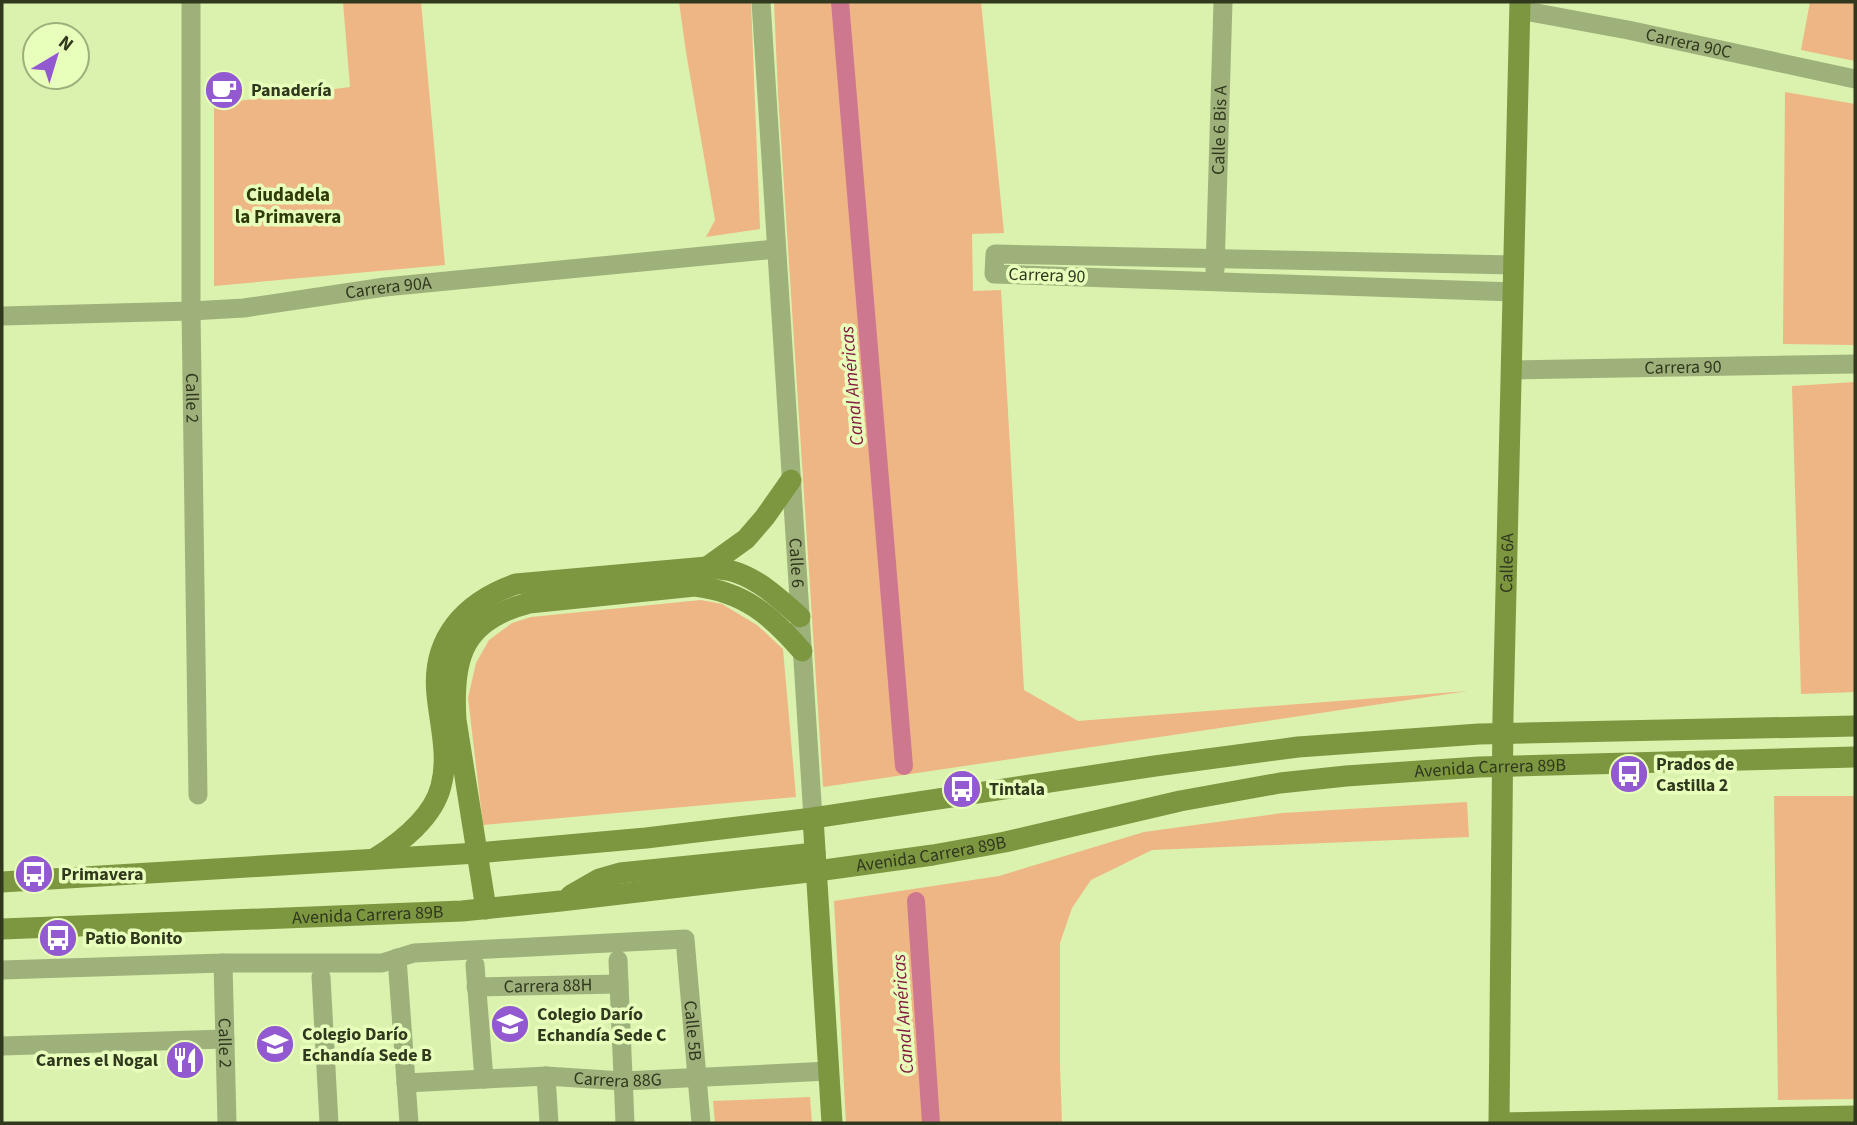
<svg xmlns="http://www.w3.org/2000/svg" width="1857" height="1125" font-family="'Source Sans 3',sans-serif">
  <rect width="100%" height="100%" fill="#dbf1ae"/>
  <path fill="#eeb684" d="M343,2h78l24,263 -231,21v-182l136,-17z
    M679,2h72l9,227 -54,8 9,-17 -29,-168z
    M774,2h207l23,231 -32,1 1,57 28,-1 23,400 54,31 390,-30 -645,96 -45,-693z
    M1810,2h45v59l-54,-11z
    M1785,92l70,12v241l-72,-1z
    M1855,382v310l-54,2 -9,-308z
    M701,600l21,4 35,21 26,24 13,148 -313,28 -15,-127 8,-35 13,-23 23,-17 19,-6z
    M1774,796h81v303l-77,1z
    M1467,802l2,35 -317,13 -61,30 -19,28 -12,35v123l2,57h-216l-12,-222 165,-25 145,-44 138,-19z
    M810,1097l2,26h-97l-2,-22z"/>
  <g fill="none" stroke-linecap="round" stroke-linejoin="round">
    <path stroke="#ce7890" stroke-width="18" d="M840,2l64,764
      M916,901l15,222"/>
    <g stroke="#9fb17b" stroke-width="19">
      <path id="s1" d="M191,2v309l7,484"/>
      <path id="s2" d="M761,2l52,816"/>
      <path id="s3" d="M1520,10l108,20 227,49"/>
      <path id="s4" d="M1215,270l8,-268"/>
      <path d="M1513,292l-519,-18 1,-20 519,11"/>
      <path id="s5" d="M2,316l189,-5 53,-3 141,-21 391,-38"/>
      <path id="s6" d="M1511,370l344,-6"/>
      <path d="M397,958l12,165"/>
      <path d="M618,960l7,163"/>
      <path id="s7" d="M223,963l4,160"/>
      <path d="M475,965l9,114"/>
      <path id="s8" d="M2,970l221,-7h159l32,-10 271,-14 16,184"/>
      <path d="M321,977l8,146"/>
      <path id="s9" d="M476,987l143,-3"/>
      <path d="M2,1046l223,-7"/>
      <path d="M546,1076l3,47"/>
      <path id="s10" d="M406,1083l140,-7 77,5 206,-10"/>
    </g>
    <g stroke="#7d9640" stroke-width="21">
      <path d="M707,567l39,-28 19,-22 26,-37"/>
      <path d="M813,818l19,305"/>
      <path d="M374,859c27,-17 59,-41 67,-73 8,-30 -1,-61 -4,-91 -6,-57 28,-93 79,-111l191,-17c9,2 19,2 28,5 25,8 46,28 65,45"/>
      <path d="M2,882l475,-29 169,-15 167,-20 342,-52 143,-19 181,-13 376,-8"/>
      <path d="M571,895l28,-16 21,-6 195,-20"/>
      <path d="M486,909l-30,-189c-4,-63 7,-100 73,-117l166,-17c49,6 76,29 107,65"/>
      <path id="s11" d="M2,929l460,-18 99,-10 256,-30 116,-16 72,-13 175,-41 100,-18 66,-7 133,-9 376,-10"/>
      <path id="s12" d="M1499,1123l4,-407 17,-714"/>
      <path d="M1499,1123l356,-7"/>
    </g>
  </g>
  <defs>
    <g id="cafe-disc" transform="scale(2.0125)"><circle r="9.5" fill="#9259d1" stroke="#e8ffbb"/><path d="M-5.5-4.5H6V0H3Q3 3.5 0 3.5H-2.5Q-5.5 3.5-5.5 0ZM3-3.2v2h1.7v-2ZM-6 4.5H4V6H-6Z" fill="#fff"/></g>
    <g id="bus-disc" transform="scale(2.0125)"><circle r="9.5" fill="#9259d1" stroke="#e8ffbb"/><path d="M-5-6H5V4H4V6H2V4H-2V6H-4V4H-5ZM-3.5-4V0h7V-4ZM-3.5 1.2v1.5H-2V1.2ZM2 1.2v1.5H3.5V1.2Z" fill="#fff"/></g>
    <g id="school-disc" transform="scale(2.0125)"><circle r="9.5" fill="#9259d1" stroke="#e8ffbb"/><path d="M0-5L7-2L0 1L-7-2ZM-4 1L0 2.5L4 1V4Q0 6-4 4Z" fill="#fff"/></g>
    <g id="restaurant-disc" transform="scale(2.0125)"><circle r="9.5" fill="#9259d1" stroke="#e8ffbb"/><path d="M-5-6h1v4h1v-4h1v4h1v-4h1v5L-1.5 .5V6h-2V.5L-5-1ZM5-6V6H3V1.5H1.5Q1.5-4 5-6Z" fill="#fff"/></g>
  </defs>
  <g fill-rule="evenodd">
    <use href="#cafe-disc" x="224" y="90"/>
    <use href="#bus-disc" x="1629" y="774"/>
    <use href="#bus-disc" x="962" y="789"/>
    <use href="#bus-disc" x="34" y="874"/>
    <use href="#bus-disc" x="58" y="938"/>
    <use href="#school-disc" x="510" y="1024"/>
    <use href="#school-disc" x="275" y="1044"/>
    <use href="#restaurant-disc" x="185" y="1060"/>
  </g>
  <g text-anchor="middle" stroke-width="7" stroke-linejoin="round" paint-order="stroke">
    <g font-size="18" fill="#30381e" stroke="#e8ffbb">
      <text dy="6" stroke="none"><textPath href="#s3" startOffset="172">Carrera 90C</textPath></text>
      <text dy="6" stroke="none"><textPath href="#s4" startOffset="140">Calle 6 Bis A</textPath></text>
      <text transform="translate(1047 275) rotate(2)" y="6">Carrera 90</text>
      <text dy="6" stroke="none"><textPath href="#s5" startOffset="388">Carrera 90A</textPath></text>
      <text dy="6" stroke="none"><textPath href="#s6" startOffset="172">Carrera 90</textPath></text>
      <text dy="6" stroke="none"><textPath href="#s1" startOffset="396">Calle 2</textPath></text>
      <text dy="6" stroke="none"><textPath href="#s12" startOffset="560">Calle 6A</textPath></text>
      <text dy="6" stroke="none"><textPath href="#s2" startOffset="562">Calle 6</textPath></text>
      <text dy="6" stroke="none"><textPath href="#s11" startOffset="1500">Avenida Carrera 89B</textPath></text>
      <text dy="6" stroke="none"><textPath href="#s11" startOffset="933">Avenida Carrera 89B</textPath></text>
      <text dy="6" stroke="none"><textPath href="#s11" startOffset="366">Avenida Carrera 89B</textPath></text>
      <text dy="6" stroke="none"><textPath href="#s9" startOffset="72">Carrera 88H</textPath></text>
      <text dy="6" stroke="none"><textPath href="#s8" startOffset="777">Calle 5B</textPath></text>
      <text dy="6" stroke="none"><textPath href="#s7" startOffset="80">Calle 2</textPath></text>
      <text dy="6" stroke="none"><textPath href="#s10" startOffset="212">Carrera 88G</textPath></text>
    </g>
    <g font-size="18" font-weight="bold" fill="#30381e" stroke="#e8ffbb" text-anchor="start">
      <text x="251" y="96">Panadería</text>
      <text x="1656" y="770">Prados de<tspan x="1656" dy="21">Castilla 2</tspan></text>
      <text x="989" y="795">Tintala</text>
      <text x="61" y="880">Primavera</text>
      <text x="85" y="944">Patio Bonito</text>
      <text x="537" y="1020">Colegio Darío<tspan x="537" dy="21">Echandía Sede C</tspan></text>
      <text x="302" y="1040">Colegio Darío<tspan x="302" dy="21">Echandía Sede B</tspan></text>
      <text x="158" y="1066" text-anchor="end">Carnes el Nogal</text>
    </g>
    <g font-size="19" font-weight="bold" fill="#2e3b09" stroke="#e8ffbb">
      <text x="288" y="201">Ciudadela<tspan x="288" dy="22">la Primavera</tspan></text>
    </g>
    <g font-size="19" font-style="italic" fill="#821a42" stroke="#e8ffbb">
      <text transform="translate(851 386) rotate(-95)" y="7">Canal Américas</text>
      <text transform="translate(902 1014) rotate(-94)" y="7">Canal Américas</text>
    </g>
  </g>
  <rect width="1857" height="1125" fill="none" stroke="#30381e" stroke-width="7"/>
  <g transform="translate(56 56) rotate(38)"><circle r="33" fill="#e8ffbb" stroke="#9eaf7c" stroke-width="2"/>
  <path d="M0-5L12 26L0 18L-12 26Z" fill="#9259d1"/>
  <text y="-10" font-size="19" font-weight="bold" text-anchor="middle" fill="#30381e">N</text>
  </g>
</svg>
